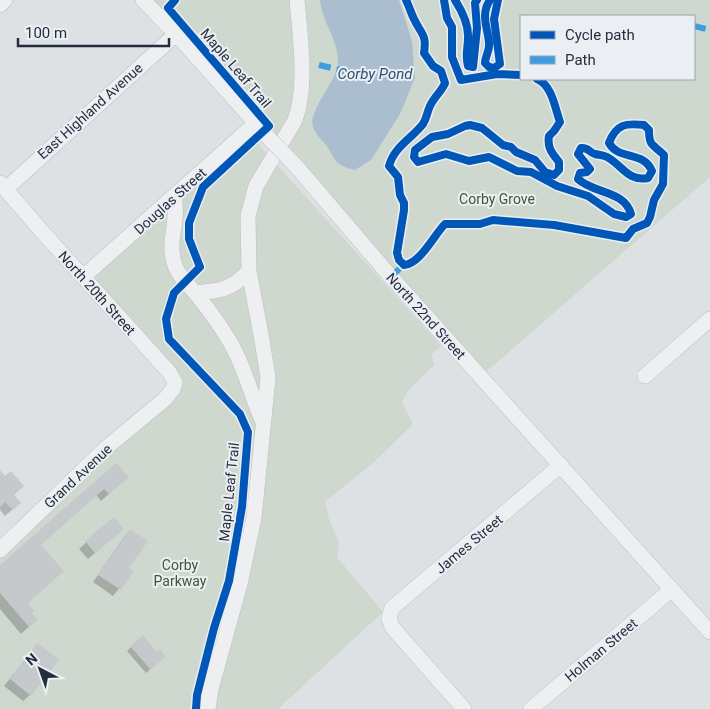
<svg xmlns="http://www.w3.org/2000/svg" width="710" height="709" font-family="Roboto,sans-serif">
  <rect width="100%" height="100%" fill="#dee1e4"/>
  <path fill="#cfd8cf" fill-rule="evenodd" d="M153,0h557v177l-224,195zM521,16h173v63h-173z
    M252,139l6,5 183,202 -10,9 3,10 -26,26 -6,11 11,22 -39,38 -49,40 4,17 10,23 -2,15 46,55 -105,97h-278v-153l179,-166 -85,-110 3,-5 52,-49 98,-86z"/>
  <path fill="#abbed0" d="M320,0h79l13,41 3,37 -15,36 -29,46 -16,10c-19,-4 -19,-9 -28,-24 -5,-6 -11,-11 -14,-19 -5,-17 23,-44 25,-64 1,-22 -16,-41 -18,-63z"/>
  <path fill="#0003" d="M116,464l4,20 -19,17 -5,-6 -56,50 -13,59 3,9 6,7 -15,14 -21,-25v-43z
    M0,473l13,22v14l-8,7 -5,-6z
    M113,518l3,17 -28,24 -9,-10z
    M131,530l-4,39 5,3 -19,24 -20,-14 31,-45z
    M131,647l29,14 -14,12 -19,-22z
    M31,652l-1,43 -7,6 -19,-15z"/>
  <path fill="#c6c9cc" d="M116,463l13,14 -20,17 -5,-5 -63,56 23,26 -36,32 6,8 -2,2 6,7 -9,7 -29,-34v-28z
    M0,470l5,6 6,-5 13,15 -10,9 7,8 -8,7 -8,-8 -5,5z
    M114,517l10,12 -29,24 -10,-12z
    M130,529l18,12 -19,27 5,3 -13,19 -23,-15z
    M143,635l14,17 3,-3 6,8 -16,12 -20,-23z
    M37,643l22,17 -28,36 -21,-17z"/>
  <g fill="none" stroke-linecap="round" stroke-linejoin="round">
    <g stroke="#bcbfc2" stroke-width="16">
      <path id="minor" d="M143,0l33,34 86,96
        M0,5l5,-5
        M296,166l95,111 319,355
        M0,183l46,53 123,136 6,10 -2,7 -8,10 -58,48 -107,103
        M6,189l170,-155
        M174,197c6,25 -9,46 2,71 4,10 14,18 21,27 12,15 23,30 33,47 15,25 21,54 33,80
        M83,277l173,-154
        M195,293c25,-2 36,-3 54,-22
        M645,376l65,-57
        M208,709l3,-20 29,-105 14,-66 14,-140 -6,-38 -13,-69 -1,-55 8,-30 38,-64c14,-32 6,-87 3,-122
        M464,709l-72,-82 -3,-9 3,-10 169,-143
        M531,709l140,-119"/>
    </g>
    <use href="#minor" stroke="#edeff1" stroke-width="15"/>
    <g stroke="#bcbfc2" stroke-width="16" stroke-linecap="butt">
      <path id="minor-bridge" d="M266,135l30,31"/>
    </g>
    <use href="#minor-bridge" stroke="#edeff1" stroke-width="15"/>
    <path stroke="#3c9de3" stroke-width="6" stroke-dasharray="12 6" stroke-linecap="butt" d="M694,26l16,4
      M319,65l34,8
      M391,277l13,-13"/>
    <g stroke="#ebeff4" stroke-width="11">
      <path id="cycleway" d="M175,0l-7,8 101,118 -66,61 -14,36v16l11,28 -26,26 -8,26 3,20 71,75 8,18 -6,75 -13,74 -15,47 -17,67 -1,14
        M406,0c3,6 5,13 8,19 7,15 13,15 10,34l9,13 8,5 4,12c-3,8 -11,14 -15,23 -3,6 -3,12 -7,18 -12,15 -29,23 -34,42l9,11 2,18 4,8v7l-7,43 2,7 5,5c16,-1 30,-30 41,-41h35l13,-4 61,5 72,13 7,-9 14,-6 3,-6 4,-17 9,-16 1,-29c-11,-11 -15,-8 -15,-25l-5,-5c-18,-2 -28,-1 -35,18 10,18 34,7 43,28l-4,7c-20,4 -26,-13 -41,-21 -4,-2 -8,-2 -12,-3 -6,-2 -7,-7 -14,-6l-3,6 12,15 -3,3 -7,1 -2,6c16,15 46,11 53,35l-5,3 -12,-3 -26,-18 -31,-10 -26,-14 -14,-1 -28,-14 -20,4 -23,-7 -28,8 -4,-5 1,-7 17,-13 16,-3 17,-8 5,-1 12,3 21,17 8,2 5,5 19,8 10,12 9,3 5,-5v-8c-7,-9 -12,-14 -10,-26l5,-5 6,-9c-5,-14 -8,-37 -23,-43
        M444,0l3,18 5,9v30l9,23 36,-6 24,1
        M455,0c7,11 14,24 13,38 0,10 -3,17 0,28l5,1 4,-39 -2,-25 2,-3
        M490,0c-10,15 -2,28 -1,43 1,8 -4,13 -4,20l4,4 5,1 6,-4 -6,-45 4,-19"/>
    </g>
    <use href="#cycleway" stroke="#0057b8" stroke-width="8"/>
  </g>
  <g text-anchor="middle" stroke-width="4" stroke-linejoin="round" paint-order="stroke">
    <g font-size="14" fill="#252e3d" stroke="#ebeff4">
      <text transform="translate(236 68) rotate(49)" y="5">Maple Leaf Trail</text>
      <text transform="translate(90 111) rotate(-42)" y="5">East Highland Avenue</text>
      <text transform="translate(170 201) rotate(-42)" y="5">Douglas Street</text>
      <text transform="translate(97 293) rotate(48)" y="5">North 20th Street</text>
      <text transform="translate(426 316) rotate(48)" y="5">North 22nd Street</text>
      <text transform="translate(78 476) rotate(-43)" y="5">Grand Avenue</text>
      <text transform="translate(229 492) rotate(-84)" y="5">Maple Leaf Trail</text>
      <text transform="translate(469 544) rotate(-40)" y="5">James Street</text>
      <text transform="translate(601 650) rotate(-40)" y="5">Holman Street</text>
    </g>
    <g font-size="14" fill="#3b5832" stroke="#ebeff4">
      <text x="497" y="204">Corby Grove</text>
      <text x="180" y="570">Corby<tspan x="180" dy="16">Parkway</tspan></text>
    </g>
    <g font-size="15" font-style="italic" fill="#2f4e71" stroke="#ebeff4">
      <text x="375" y="79">Corby Pond</text>
    </g>
  </g>
  <rect x="520" y="15" width="175" height="65" fill="#ebeff4" stroke="#9ca2ab"/>
  <rect x="530" y="31" width="25" height="8" fill="#0057b8" stroke="#9ca2ab"/>
  <text x="565" y="40" font-size="15" fill="#252e3d">Cycle path</text>
  <rect x="530" y="56" width="25" height="8" fill="#3c9de3" stroke="#9ca2ab"/>
  <text x="565" y="65" font-size="15" fill="#252e3d">Path</text>
  <g transform="translate(40 669) rotate(319)" stroke="#ebeff4" stroke-width="4" paint-order="stroke">
  <path d="M0-4L9 19L0 12L-9 19Z" fill="#252e3d"/>
  <text y="-8" font-size="14" font-weight="bold" text-anchor="middle" fill="#252e3d">N</text>
  </g>
  <path d="M18 38v8h151v-8" fill="none" stroke="#252e3d" stroke-width="2.5"/>
  <text x="25" y="38" font-size="15" fill="#252e3d" stroke="#ebeff4" stroke-width="4" paint-order="stroke">100 m</text>
</svg>
